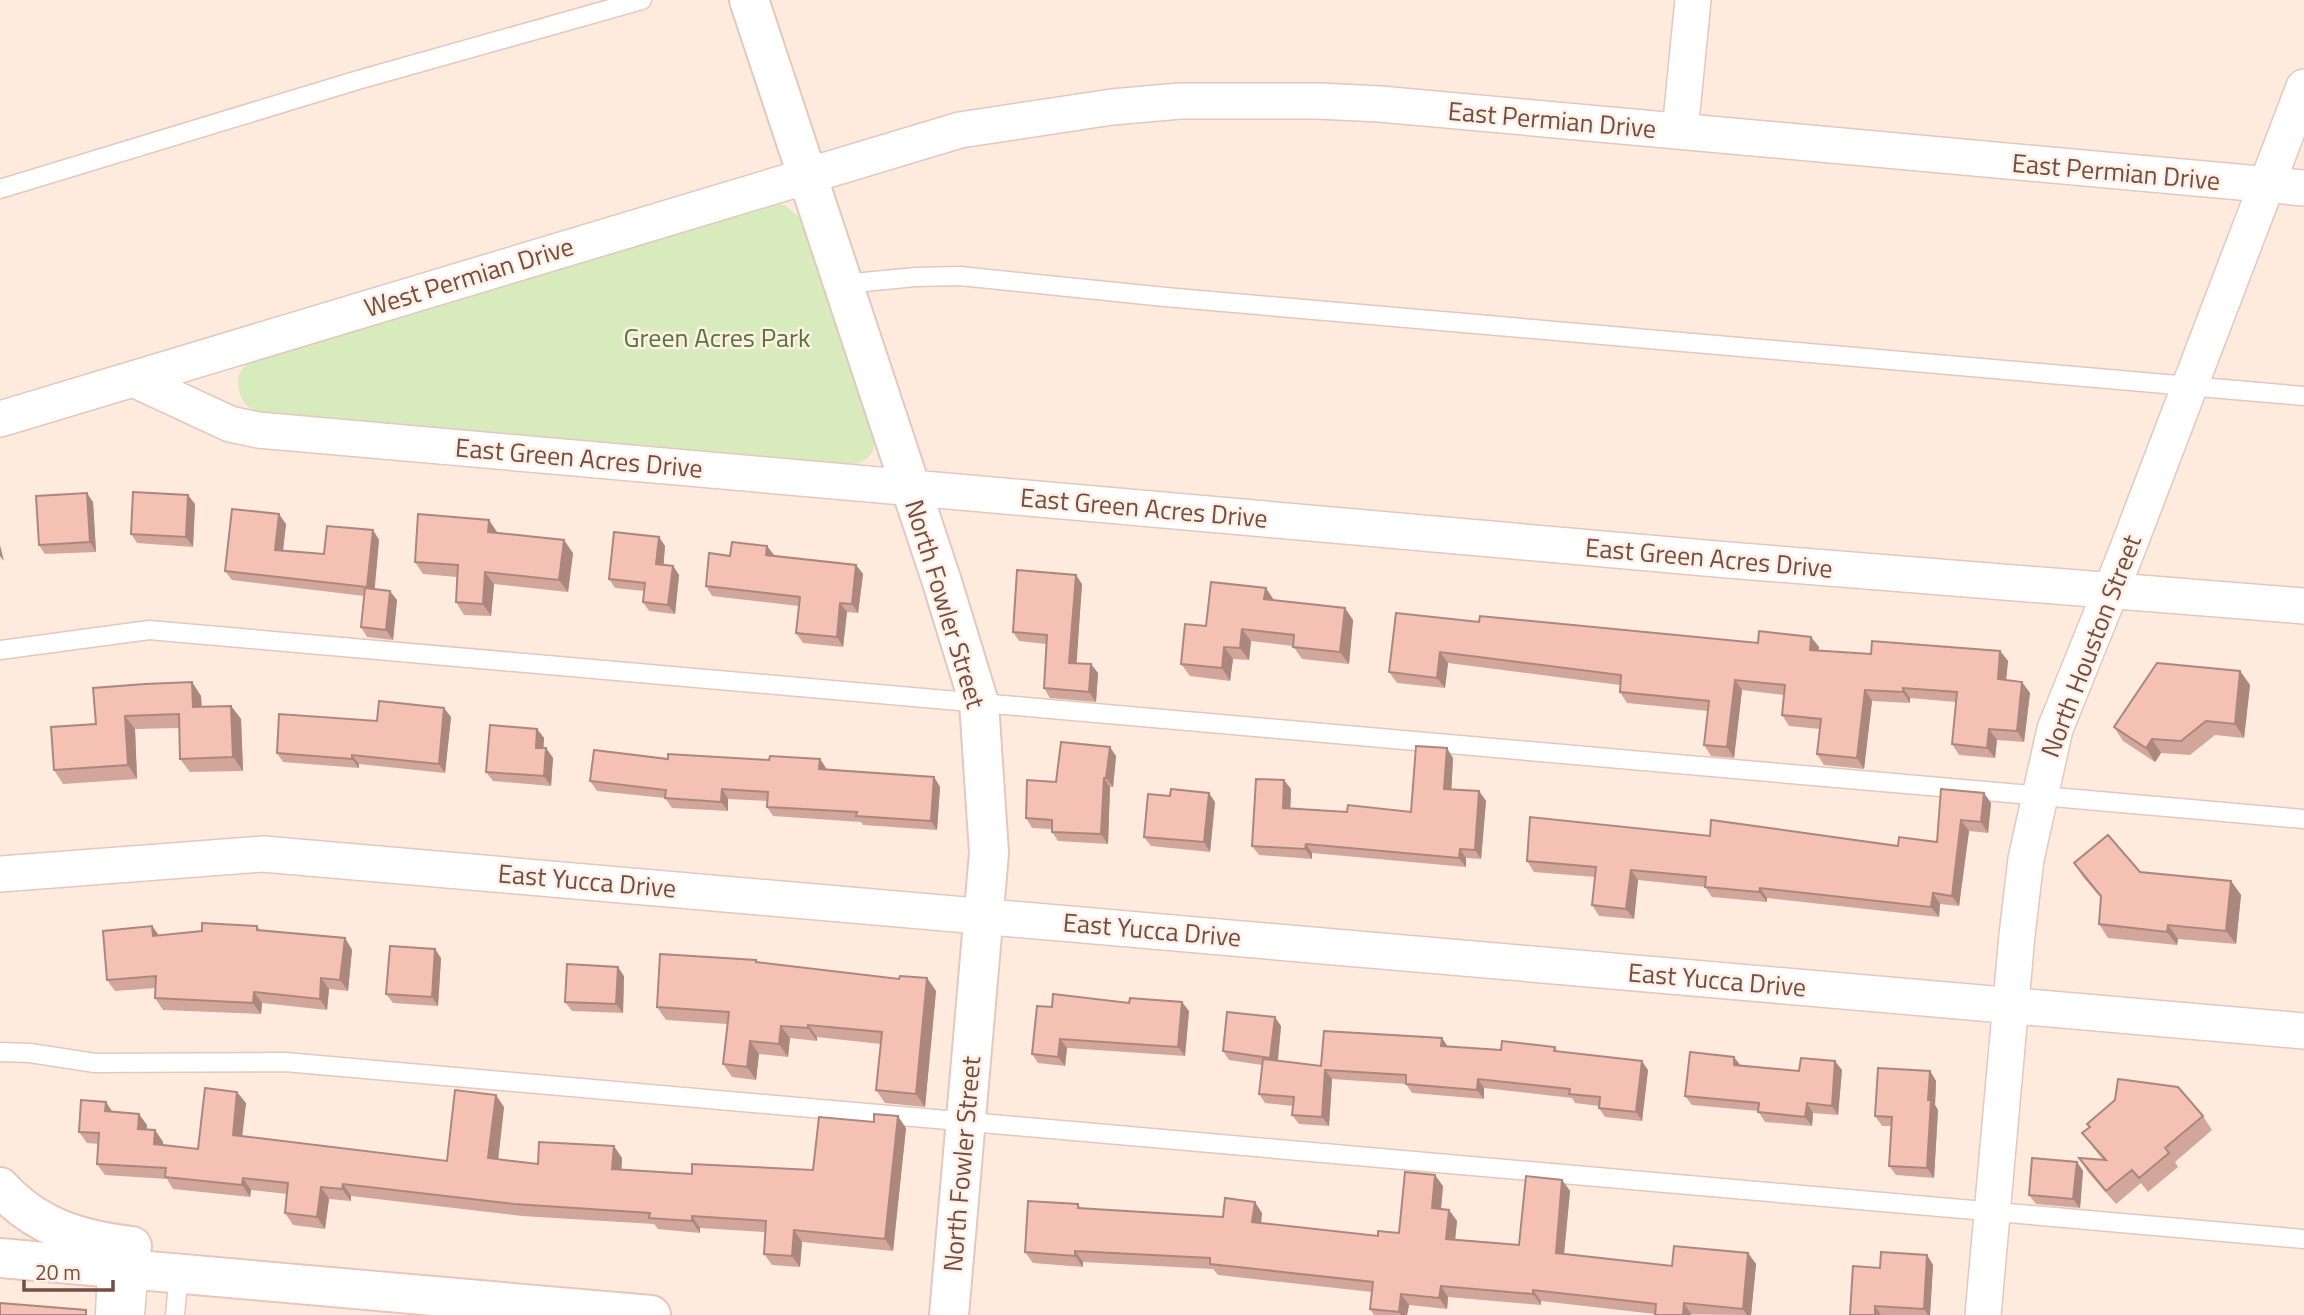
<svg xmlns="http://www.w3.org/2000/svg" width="2304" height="1315" font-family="'Titillium Web',sans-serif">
  <rect width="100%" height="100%" fill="#feebde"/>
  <path fill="#d8ebbc" d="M771,204l14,1 14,12 75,218c3,14 -4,25 -18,29l-595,-51c-19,-4 -25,-21 -22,-39l12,-16z"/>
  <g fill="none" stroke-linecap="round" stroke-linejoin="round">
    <g stroke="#e4c7bd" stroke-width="21">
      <path id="service" d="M0,189l358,-109 284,-80
        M844,284l71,-7 45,-1 205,21 1139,99
        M0,650l149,-20 2155,189
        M0,1052l30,1 65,10 190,-1 2019,177
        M105,1315l2,-48
        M120,1315l5,-46
        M135,1315l4,-45
        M175,1315l4,-42"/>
    </g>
    <g stroke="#e4c7bd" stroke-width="38">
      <path id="minor" d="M1680,131l13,-131
        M133,379l827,-249 152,-23 68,-6h138l62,3 924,84
        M0,419l133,-40 97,45 28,6 1470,130 576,46
        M0,874l263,-20 2041,177
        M1983,1315l34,-380 9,-76 29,-130 71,-176 178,-466"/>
    </g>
    <g stroke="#e4c7bd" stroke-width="42">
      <path id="tertiary" d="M749,0l193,582 37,121 10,150 -40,462"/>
    </g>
    <g stroke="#e9c6b9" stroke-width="42">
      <path id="secondary" d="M0,1187c36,40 80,53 132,59
        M0,1258l651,57"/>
    </g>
    <use href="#service" stroke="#fff" stroke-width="18"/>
    <use href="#minor" stroke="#fff" stroke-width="35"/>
    <use href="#tertiary" stroke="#fff" stroke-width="38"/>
    <use href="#secondary" stroke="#fff" stroke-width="38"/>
  </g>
  <path fill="#d2a69b" d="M93,502l3,50 -51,2 -6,-9z
    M195,504l-2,43 -56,-4 -6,-9z
    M286,524l-3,26 41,4 49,-24 6,10 -5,49 23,11 -4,40 -26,-3 -6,-10 3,-31 -132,-16 -7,-9z
    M497,532v1l76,20 -5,39 -74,-8 -3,32 -27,-1 -8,-13 1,-25 -34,-3 -8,-12z
    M659,537l6,9 -2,19 10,1 6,9 -4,39 -26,-3 -6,-9 1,-11 -29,-3 -6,-9z
    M767,546l7,10 82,9 7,9 -5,39 -11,-1 -4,35 -40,-4 -7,-10 3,-27 -87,-10 -6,-10 24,-30z
    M1082,584l-6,79 15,1 7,9 -2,29 -46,-4 -6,-10 2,-44 -27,-3 -6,-9z
    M1274,600l79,20 -4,44 -47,-5 -9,-13 -42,-5 -2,19 -16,-1 -3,22 -40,-5 -9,-12 25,-38z
    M1479,622l279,21 53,-6 8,10 -1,4 53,3 129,-3 8,10 -2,19 24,13 -6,49 -27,-2 -2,18 -36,-3 -7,-11 4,-42 -46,-4v5l-38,-2 -8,68 -40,-4 -7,-11 3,-25 -31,-3 -7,-11 2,-20 -42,-5 -8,68 -23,-2 -7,-11 4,-34 -81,-8 -7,-11v-7l-172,-22 -3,25 -48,-5 -8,-11z
    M2240,671l10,14 -6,53 -29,-3 -25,20 -29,-2 -6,9 -32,-21 -9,-14z
    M192,682l9,14 1,10h29l10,13 2,52 -53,1 -10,-13 -1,-31 -44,1 2,50 -74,5 -9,-14 42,-46z
    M451,717l-6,56 -86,-9v4l-76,-6 -6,-9 100,-32z
    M537,729l7,9 -1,10h3l7,10 -2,28 -58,-5 -7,-9z
    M1116,756l-3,31h-3l-2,57 -50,-3 -6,-9v-3l-20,-1 -6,-10 30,-36z
    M1453,758l-2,31 28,2 7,10 -5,58 -15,-1v9l-154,-14v6l-53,-4 -7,-9 39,-57 -1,19 57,4h64z
    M820,759l6,10 108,8 6,10 -3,43 -74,-5 -2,-3 -88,-6 -6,-9v-6l-39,-2v12l-56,-3 -7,-10 -68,-7 -7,-10 179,-21z
    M1941,789l50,14 -3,30 -19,-2 -10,75 -19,-2 -1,13 -172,-19v4l-55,-5 -7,-10 -67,-7 -4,39 -35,-3 -7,-11 3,-28 -61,-5 -7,-11 183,-25 188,10 39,-4z
    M1215,802l-5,50 -59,-6 -7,-9z
    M2074,863l66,9 91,9 10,14 -5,49 -58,-5 -1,6 -69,-7 -9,-14 2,-26 -18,-21z
    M152,926l7,10 98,-10 3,4 85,8 7,12 -4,41 -19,-2 -2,21 -65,-7 -1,11 -98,-4 -8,-12 1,-10 -41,3 -8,-11z
    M441,958l-3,48 -45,-3 -7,-9z
    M758,963l141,16 28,-1 9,13 -11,116 -40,-4 -9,-13 5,-46 -64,-7v4l-27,-3 -2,19 -29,-3 -3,26 -24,-3 -9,-13 4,-40 -61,-4 -9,-13z
    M624,976l-1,37 -51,-2 -7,-9z
    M1052,1007l137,4 -4,45 -118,-8 -2,18 -27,-3 -6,-9z
    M1281,1026l-3,35 43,5 121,-28 5,8 54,4 54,-3 3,5 90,18 -6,51 -37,-4 -6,-9v-2l-24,-3 -3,-5 -88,-10v11l-72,-6 -6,-9 -74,-5 -3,47 -30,-2 -7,-9 1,-9 -28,-3 -6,-9 3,-29 -33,-5 -6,-9z
    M1741,1065l58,6 43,-1 -4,45 -25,-2 -1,13 -47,-4 -7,-11 -66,-6 -7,-9z
    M1930,1071l6,10 -1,24 3,5 -4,68 -38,-3 -7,-9 3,-40h-10l-7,-10z
    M246,1103l-4,33 205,25 57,-54 -6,52 40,5 84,-6 -1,12 71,4 121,-4 93,-42 -13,123 -91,-9 -2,25 -28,-2 -8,-11 1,-22 -65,-4v5l-42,-4 -4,-5 -132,-8 -171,-20v5l-22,-2 -4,30 -32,-4 -8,-12 2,-19 -36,-4 -1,7 -77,-8 -6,-10 -62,-4 -8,-11 2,-20 -12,-1 -8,-11 34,-20 34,13v5h8l8,12v3l35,4z
    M2203,1116l9,14 -37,32 3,5 -30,25 -7,-9 -25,21 -28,-32 -9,-14 24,2 -21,-27z
    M2077,1162l6,9 -3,37 -44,-4 -7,-9z
    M1562,1180l8,11 -6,63 108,12 76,-13 8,11 -5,51 -96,-1 -114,-13v4l-93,-8 -1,12 -38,-4 -2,10h-33l-4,-6 2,-17 -154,-17 -5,-6 -130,-7v5l-50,-4 -8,-11 53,-48 3,4 142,9 39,-4 -1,10 117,13 21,-3 44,-47 -2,23 8,1 8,11 -2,19 64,5z
    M1927,1255l6,10 -3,50h-80l30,-47z"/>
  <path fill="#ab877e" d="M87,493l6,9 3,50 -6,-10z
    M188,495l7,9 -2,43 -7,-10z
    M279,514l7,10 -4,35 -7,-9z
    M489,520l8,12 -1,13 -8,-13z
    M373,530l6,10 -5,57 -7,-10z
    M659,537l6,9 -2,27 -7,-9z
    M564,540l9,13 -5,39 -9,-12z
    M0,545l4,16 -4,-5z
    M767,546l7,9 -1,10 -7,-10z
    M856,565l7,9 -5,39 -6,-9z
    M673,566l6,9 -4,39 -7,-9z
    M485,572l9,12 -3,32 -8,-12z
    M1076,575l6,9 -6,88 -7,-9z
    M1266,588l8,12 -10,-1z
    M390,591l7,9 -4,40 -7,-10z
    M840,603l7,9 -4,35 -6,-10z
    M1345,608l8,12 -4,44 -9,-12z
    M1242,629l9,12 -2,19 -9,-12z
    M1811,637l8,10 -2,14 -7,-11z
    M1224,647l9,12 -3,22 -8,-13z
    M2000,651l8,10 -3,29 -7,-11z
    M1440,652l8,11 -3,25 -8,-10z
    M1091,664l7,9 -2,29 -7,-10z
    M2240,671l10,14 -6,53 -9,-14z
    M1735,680l7,10 -8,68 -7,-11z
    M192,682l9,14 1,24 -9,-13z
    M2022,682l8,11 -6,49 -7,-11z
    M1903,688l7,10v5l-7,-11z
    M1865,690l7,11 -8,68 -7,-11z
    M231,706l10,13 2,52 -10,-14z
    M444,708l7,9 -6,56 -6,-9z
    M125,716l10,13 2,50 -9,-14z
    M537,729l7,9 -1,19 -7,-9z
    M1989,729l8,11 -2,18 -8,-10z
    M2152,739l9,14 -6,9 -9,-14z
    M1110,747l6,9 -3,31 -7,-9z
    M546,748l7,10 -2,28 -7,-10z
    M1447,748l6,10 -2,40 -7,-9z
    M352,755l7,9v4l-7,-9z
    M820,759l6,9v10l-7,-9z
    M934,777l6,10 -3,43 -6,-9z
    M1104,778l6,9 -2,57 -7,-10z
    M1284,780l7,9 -1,28 -7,-9z
    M722,789l6,10v12l-7,-9z
    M1479,791l7,10 -5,58 -6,-9z
    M1209,793l6,9 -5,50 -6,-10z
    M1984,793l7,10 -3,30 -7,-11z
    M1961,820l8,11 -10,75 -7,-10z
    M1306,844l6,9v6l-7,-10z
    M1460,849l6,9v9l-7,-9z
    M1631,870l7,10 -4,39 -8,-10z
    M2231,881l10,14 -5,49 -10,-13z
    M1760,888l7,10v4l-8,-10z
    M1933,893l7,11 -1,13 -8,-10z
    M2168,925l10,14 -1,6 -10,-13z
    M152,926l8,11 -7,-1z
    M345,938l7,12 -4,41 -8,-11z
    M435,949l6,9 -3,48 -6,-9z
    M618,967l6,9 -1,37 -7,-9z
    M321,978l8,11 -2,21 -7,-11z
    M927,978l9,13 -11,116 -9,-13z
    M254,992l8,11 -1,11 -8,-11z
    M1182,1002l7,9 -4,45 -7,-9z
    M1275,1017l6,9 -4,41 -7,-9z
    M808,1025l9,12v4l-9,-13z
    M781,1026l9,12 -2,19 -9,-13z
    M1442,1038l6,9 -7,-1z
    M1060,1039l7,9 -2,18 -7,-9z
    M750,1041l9,13 -3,26 -9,-13z
    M1734,1057l7,9 -7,-1z
    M1642,1061l6,9 -6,51 -6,-9z
    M1835,1061l7,9 -4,45 -6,-9z
    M1325,1070l7,9 -3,47 -7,-9z
    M1930,1071l6,10 -1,24 3,5 -4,68 -7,-10 1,-68z
    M1478,1079l6,9v11l-7,-9z
    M237,1092l9,11 -5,43 -8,-11z
    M496,1095l8,12 -7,63 -9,-12z
    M106,1102l8,12 -9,-3z
    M1807,1103l6,10 -1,13 -7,-9z
    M139,1114l8,11 -1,16 -8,-12z
    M898,1116l8,12 -13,123 -8,-12z
    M155,1130l8,12 -1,14 -8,-12z
    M614,1146l8,12 -1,23 -9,-12z
    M2077,1162l6,9 -3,37 -7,-9z
    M1435,1175l8,11 -3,33 -8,-11z
    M243,1178l8,12 -1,7 -8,-12z
    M1562,1180l8,11 -7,73 -7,-11z
    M343,1184l8,12v5l-9,-12z
    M321,1187l8,12 -4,30 -8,-12z
    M1255,1202l7,11 -2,20 -8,-11z
    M1449,1210l8,11 -3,29 -8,-11z
    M692,1216l8,12v5l-8,-12z
    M794,1230l8,12 -2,25 -8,-11z
    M1075,1251l8,11v5l-8,-11z
    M1748,1253l8,11 -5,51h-4l-4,-6z
    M1927,1255l6,10 -3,50h-2l-4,-6z
    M1441,1286l7,11 -1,12 -8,-11z
    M1533,1290l8,11v4l-8,-11z
    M1401,1294l8,11 -2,10h-6l-2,-3z
    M1684,1303l7,11v1h-8z
    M1875,1306l6,9h-6z"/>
  <path fill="#f4c1b4" stroke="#ab877e" stroke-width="2" d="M133,492l55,3 -2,42 -55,-3z
    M87,493l3,49 -51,3 -3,-49z
    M232,509l47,5 -4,36 49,4 3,-28 46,4 -6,57 -142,-16z
    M418,514l71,6 -1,12 76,8 -5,40 -74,-8 -2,32 -27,-2 2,-37 -43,-3z
    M614,532l45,5 -3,27 17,2 -5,39 -25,-3 2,-19 -36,-4z
    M732,542l35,4 -1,9 90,10 -4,39 -12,-1 -3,34 -41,-4 4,-36 -94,-11 3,-33 21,3z
    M1017,570l59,5 -7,88 22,1 -2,28 -45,-4 3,-53 -34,-3z
    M1211,582l55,6 -2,11 81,9 -5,44 -47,-5 1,-12 -52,-6 -2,19 -16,-1 -2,21 -41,-4 4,-40 21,2z
    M365,588l25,3 -4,39 -25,-3z
    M1396,613l83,9 1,-6 278,27 1,-12 52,6 -1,13 61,4 1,-13 128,10 -2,28 24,3 -5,49 -28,-2 -2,19 -35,-4 5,-52 -54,-4v4l-38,-2 -8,68 -40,-4 4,-35 -39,-4 3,-30 -50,-5 -8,67 -23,-2 5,-44 -89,-9 1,-17 -181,-23 -3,26 -48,-6z
    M2157,663l83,8 -5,53 -29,-3 -25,20 -29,-2 -6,9 -32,-21z
    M192,682l1,25 38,-1 2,51 -53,2 -1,-45 -54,2 3,49 -74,5 -3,-43 45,-3 -3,-36 52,-4z
    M379,701l65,7 -5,56 -87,-9v4l-75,-6 2,-39 98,7z
    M490,725l47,4 -1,19h10l-2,28 -58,-4z
    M1061,742l49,5 -4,31h-2l-3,56 -49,-2v-12l-26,-2 1,-38 29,2z
    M1416,746l31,2 -3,41 35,2 -4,59 -15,-1 -1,9 -153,-14 -1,5 -53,-3 4,-67 28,1 -1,28 64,4 1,-7 63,7z
    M594,750l74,9v-5l101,6 1,-4 50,3 -1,10 115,8 -3,44 -75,-5 1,-4 -90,-5 1,-15 -46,-3 -1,13 -56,-4 1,-8 -76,-9z
    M1171,789l38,4 -5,49 -60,-5 4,-43 22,2z
    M1941,789l43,4 -3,29 -20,-2 -9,76 -19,-3 -2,14 -171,-19 -1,4 -54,-5 1,-10 -75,-7 -5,39 -34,-4 4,-38 -69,-6 3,-44 180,19 1,-16 187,26 1,-9 38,5z
    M2108,835l32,37 91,9 -5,50 -58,-6 -1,7 -68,-8 2,-28 -27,-33z
    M202,923l55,3v4l88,8 -5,42 -19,-2 -1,21 -66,-7 -1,11 -98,-5 1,-22 -49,4 -4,-49 49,-5 1,10 49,-5z
    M390,946l45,3 -3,48 -46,-3z
    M660,954l96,6v2l143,17 1,-3 27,2 -11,116 -40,-4 6,-58 -74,-7v3l-27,-2 -2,18 -29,-3 -3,26 -24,-3 6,-52 -72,-5z
    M567,964l51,3 -2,37 -51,-2z
    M1053,994l76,9 1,-5 52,4 -4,45 -118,-8 -2,18 -26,-3 5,-48 15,1z
    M1227,1012l48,5 -5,41 -47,-7z
    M1324,1031l118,7 -1,8 60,4 1,-9 53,6 -1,4 88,10 -6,51 -37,-4 1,-11 -31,-3 1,-5 -92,-10 -1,11 -71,-6v-9l-81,-5 -3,47 -30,-2 2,-18 -35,-3 4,-35 58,7z
    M1690,1052l44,5v8l65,6 2,-13 34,3 -3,45 -25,-3 -2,14 -47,-5 1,-9 -74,-7z
    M1878,1068l52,3 -2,29h3l-4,68 -38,-2 3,-49 -17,-1z
    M2118,1079l60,8 25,29 -38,32 4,5 -30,25 -7,-8 -26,21 -27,-33 27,2 -24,-27 8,-6 -3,-3 28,-24z
    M205,1088l32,4 -4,43 214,26 8,-71 41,5 -8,63 50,6 1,-22 75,4 -2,23 80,5v-10l121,6 6,-53 55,5v-8l24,2 -13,123 -91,-9 -2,26 -28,-2 2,-33 -74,-5v5l-43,-3 1,-5 -136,-9 -171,-20 -1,5 -21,-2 -4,30 -32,-4 3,-30 -45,-5 -1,7 -77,-8 1,-9 -69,-4 2,-31 -20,-1 2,-32 25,2 -1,9 34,3 -1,15 17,1 -1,14 44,5z
    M2032,1158l45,4 -4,37 -44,-4z
    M1405,1172l30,3 -3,33 17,2 -3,29 73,6 7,-69 36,4 -6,73 116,13 2,-20 74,7 -5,56 -59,-6 -1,12h-28l1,-11 -123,-14v4l-92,-8 -2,12 -38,-4 -2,18 -29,-3 3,-27 -163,-18v-6l-135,-7v5l-50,-4 3,-51 50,3v4l145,9 2,-19 30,4 -3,20 126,14v-5l21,2z
    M1881,1252l46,3 -3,54 -49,-3v9h-25l3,-49 27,2z
    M0,1303l86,7v5h-86z"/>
  <g text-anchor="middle" stroke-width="5" stroke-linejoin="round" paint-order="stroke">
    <g font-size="26" fill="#744d45" stroke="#fff0e5">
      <text transform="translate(1552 120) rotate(5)" y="9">East Permian Drive</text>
      <text transform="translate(2116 172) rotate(5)" y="9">East Permian Drive</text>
      <text transform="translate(469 277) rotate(-17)" y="9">West Permian Drive</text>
      <text transform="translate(579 458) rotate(5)" y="9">East Green Acres Drive</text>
      <text transform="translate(1144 508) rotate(5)" y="9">East Green Acres Drive</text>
      <text transform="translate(1709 558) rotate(5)" y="9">East Green Acres Drive</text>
      <text transform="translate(945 604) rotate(73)" y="9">North Fowler Street</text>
      <text transform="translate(2091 646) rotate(-69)" y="9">North Houston Street</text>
      <text transform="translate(587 881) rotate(5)" y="9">East Yucca Drive</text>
      <text transform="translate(1152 930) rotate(5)" y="9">East Yucca Drive</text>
      <text transform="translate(1717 980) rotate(5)" y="9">East Yucca Drive</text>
      <text transform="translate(962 1164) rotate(-85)" y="9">North Fowler Street</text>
    </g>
    <g font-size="26" fill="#57753a" stroke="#fff0e5">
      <text x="717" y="347">Green Acres Park</text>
    </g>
  </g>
  <path d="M24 1280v10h89v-10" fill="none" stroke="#744d45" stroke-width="3.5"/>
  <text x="35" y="1280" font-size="21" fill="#744d45" stroke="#fff0e5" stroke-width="5" paint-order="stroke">20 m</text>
</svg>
